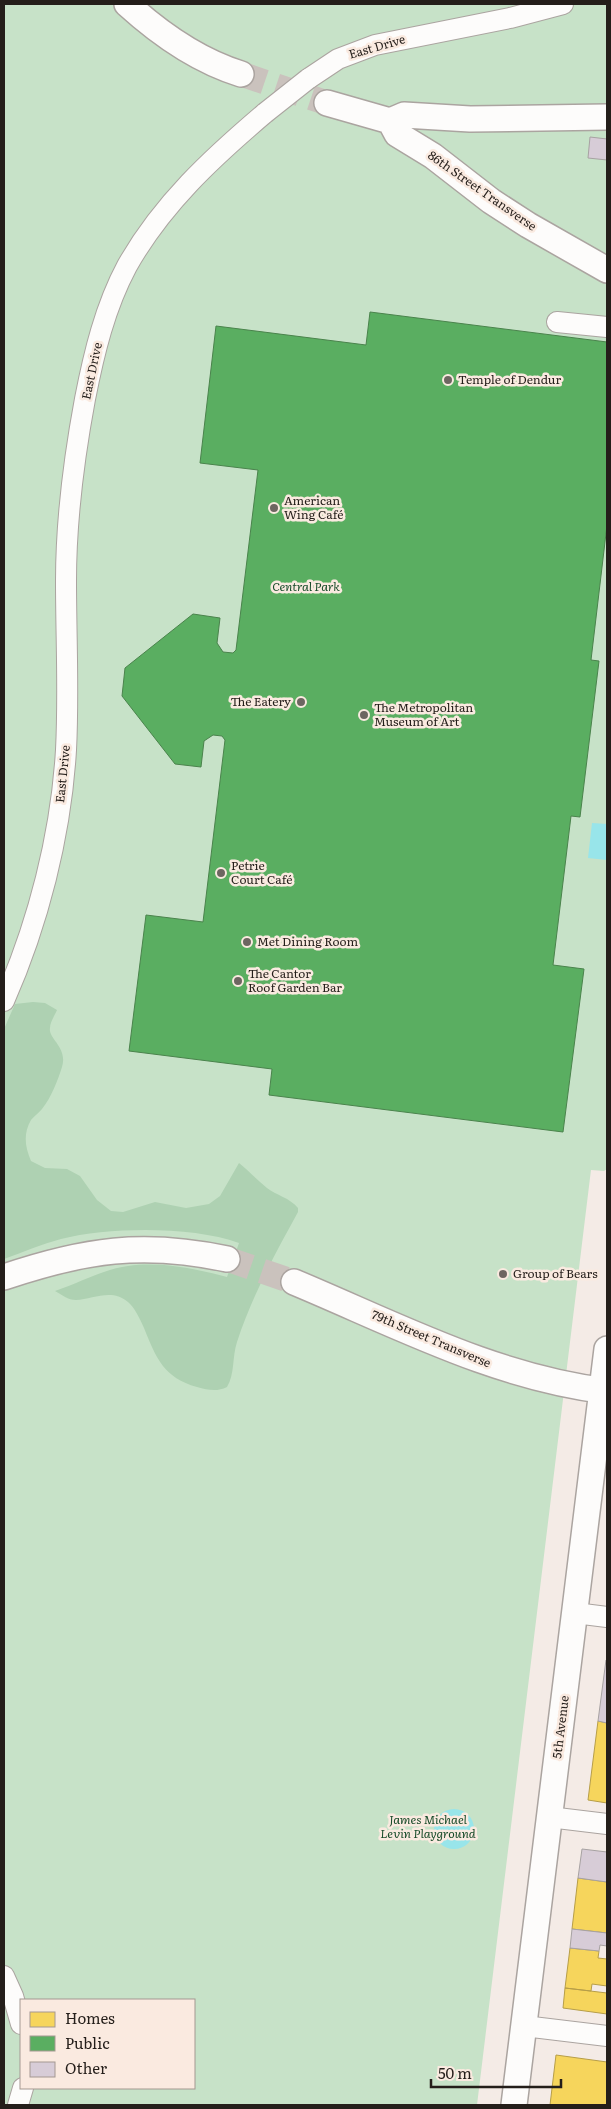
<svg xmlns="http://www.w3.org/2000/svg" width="611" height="2109" font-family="Literata,serif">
  <rect width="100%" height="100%" fill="#f4ebe6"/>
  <path fill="#c7e2c8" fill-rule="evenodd" d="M4,4h603v1165l-3,2 -13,-1 -1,8 -113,927h-473zM21,2000h173v88h-173z"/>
  <path fill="#aed1b2" d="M33,1002l12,1 12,7c-2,5 -7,12 -7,18 -2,11 18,19 12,39 -4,13 -11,31 -20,42 -3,4 -8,7 -11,11 -8,14 -6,27 0,41l14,7 22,1 13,7 17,24 14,11 12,1 32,-10 31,6 23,-4 11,-8 19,-33c10,8 18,17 28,25 9,7 23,10 31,20v4c-23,42 -46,84 -61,130 -5,15 -2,32 -10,45 -10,5 -19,3 -30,0 -33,-9 -41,-29 -53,-59 -4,-9 -9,-20 -16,-26 -16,-14 -35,-3 -52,-2 -8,0 -14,-5 -21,-9 24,-8 49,-22 73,-25 33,-5 68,3 99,11l12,-34c-48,-17 -129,-16 -178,-4 -19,5 -38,13 -57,20v-230l11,-25z"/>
  <path fill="#98e5ea" d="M592,823l15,1v36l-19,-2z
    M434 1829a20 20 0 1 1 40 0a20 20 0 1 1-40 0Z"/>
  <path fill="#f6d55c" stroke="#b79e48" d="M598,1721l9,2v80l-19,-3z
    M578,1878l29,4v51l-35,-4z
    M570,1948l29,3 -1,7 9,1v27l-15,-2 -1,7 -26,-3z
    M565,1988l42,5v21l-44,-6z
    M556,2055l51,7v43h-57z"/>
  <path fill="#5aae61" stroke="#4a834c" d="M370,312l237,30v183l-16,135 8,1 -19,156 -9,-1 -18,149 31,4 -21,163 -294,-37 3,-26 -143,-18 17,-136 57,7 22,-182 -3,-4 -9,-1 -9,6 -3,26 -26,-3 -53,-68 3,-28 68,-54 27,4 -3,25 6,9 10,1 3,-3 22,-180 -58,-7 16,-137 150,19z"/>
  <path fill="#d7ccd7" stroke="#a7a2a2" d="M590,137l17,2v21l-19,-2z
    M606,1660h1v63l-9,-2z
    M582,1849l25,3v30l-29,-4z
    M572,1929l35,4v13l-7,-1 -1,6 -29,-3z"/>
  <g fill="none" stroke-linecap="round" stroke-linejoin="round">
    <path stroke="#cac2bd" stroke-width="25" stroke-dasharray="25 12" stroke-linecap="butt" d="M241,74l86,29
      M227,1259l67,23"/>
    <g stroke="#aba4a0" stroke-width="22">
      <path id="minor" d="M308,79l30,-20 37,-14 135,-27 53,-14
        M557,322l50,5
        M4,1001c34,-77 57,-166 62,-251 3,-57 0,-113 0,-169 0,-61 8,-123 19,-182 9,-46 20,-92 42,-133 35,-62 85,-108 138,-153
        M575,1613l32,4
        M549,1817l58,7
        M4,1976l9,20 8,28
        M524,2026l83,10
        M18,2105l5,-17"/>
    </g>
    <g stroke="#aba4a0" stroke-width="28">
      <path id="major" d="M127,4c33,30 72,57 114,70
        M327,103l63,18 14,-6 66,4 137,-2
        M390,121l7,13 36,22 58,45 37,24 79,45
        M4,1277c80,-27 139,-36 223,-18
        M294,1282c103,43 200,95 313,109
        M514,2105l93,-756"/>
    </g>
    <use href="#minor" stroke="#fdfcfb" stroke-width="20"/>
    <use href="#major" stroke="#fdfcfb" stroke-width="25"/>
    <g stroke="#aba4a0" stroke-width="22" stroke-linecap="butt">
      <path id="minor-bridge" d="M265,113l43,-34"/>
    </g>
    <use href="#minor-bridge" stroke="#fdfcfb" stroke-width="20"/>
  </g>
  <g fill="#6d6661" stroke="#faeae0" stroke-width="2">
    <circle cx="448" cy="380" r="5"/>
    <circle cx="274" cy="508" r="5"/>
    <circle cx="301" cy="702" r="5"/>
    <circle cx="364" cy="715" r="5"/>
    <circle cx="221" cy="873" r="5"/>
    <circle cx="247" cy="942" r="5"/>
    <circle cx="238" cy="981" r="5"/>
    <circle cx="503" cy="1274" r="5"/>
  </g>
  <g text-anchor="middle" stroke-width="5" stroke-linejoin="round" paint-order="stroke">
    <g font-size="12" fill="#241e1a" stroke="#faeae0">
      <text transform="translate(377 47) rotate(-16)" y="4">East Drive</text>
      <text transform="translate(482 191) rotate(35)" y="4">86th Street Transverse</text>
      <text transform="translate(92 371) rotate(-78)" y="4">East Drive</text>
      <text transform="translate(63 774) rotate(-84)" y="4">East Drive</text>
      <text transform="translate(431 1339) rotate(23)" y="4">79th Street Transverse</text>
      <text transform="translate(561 1727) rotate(-83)" y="4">5th Avenue</text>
    </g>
    <g font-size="12" fill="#241e1a" stroke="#faeae0" text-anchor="start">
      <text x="458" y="384">Temple of Dendur</text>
      <text x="284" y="505">American<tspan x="284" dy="14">Wing Café</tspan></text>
      <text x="291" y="706" text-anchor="end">The Eatery</text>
      <text x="374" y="712">The Metropolitan<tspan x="374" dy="14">Museum of Art</tspan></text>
      <text x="231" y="870">Petrie<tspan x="231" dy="14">Court Café</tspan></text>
      <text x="257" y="946">Met Dining Room</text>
      <text x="248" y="978">The Cantor<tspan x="248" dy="14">Roof Garden Bar</tspan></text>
      <text x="513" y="1278">Group of Bears</text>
    </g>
    <g font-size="12" font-style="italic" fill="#174b29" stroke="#faeae0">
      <text x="306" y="591">Central Park</text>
      <text x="428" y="1824">James Michael<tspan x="428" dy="14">Levin Playground</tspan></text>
    </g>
  </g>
  <rect width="611" height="2109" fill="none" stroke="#241e1a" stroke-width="10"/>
  <rect x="20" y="1999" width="175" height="90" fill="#faeae0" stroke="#a49891"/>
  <rect x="30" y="2012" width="25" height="15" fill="#f6d55c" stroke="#a49891"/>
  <text x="65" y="2024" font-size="15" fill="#241e1a">Homes</text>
  <rect x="30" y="2036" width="25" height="15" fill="#5aae61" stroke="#a49891"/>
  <text x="65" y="2049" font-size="15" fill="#241e1a">Public</text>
  <rect x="30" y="2062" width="25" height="15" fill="#d7ccd7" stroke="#a49891"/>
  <text x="65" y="2074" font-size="15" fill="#241e1a">Other</text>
  <path d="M431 2079v8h130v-8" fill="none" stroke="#241e1a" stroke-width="2.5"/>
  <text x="438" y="2079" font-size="15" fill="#241e1a" stroke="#faeae0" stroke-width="4" paint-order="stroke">50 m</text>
</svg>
